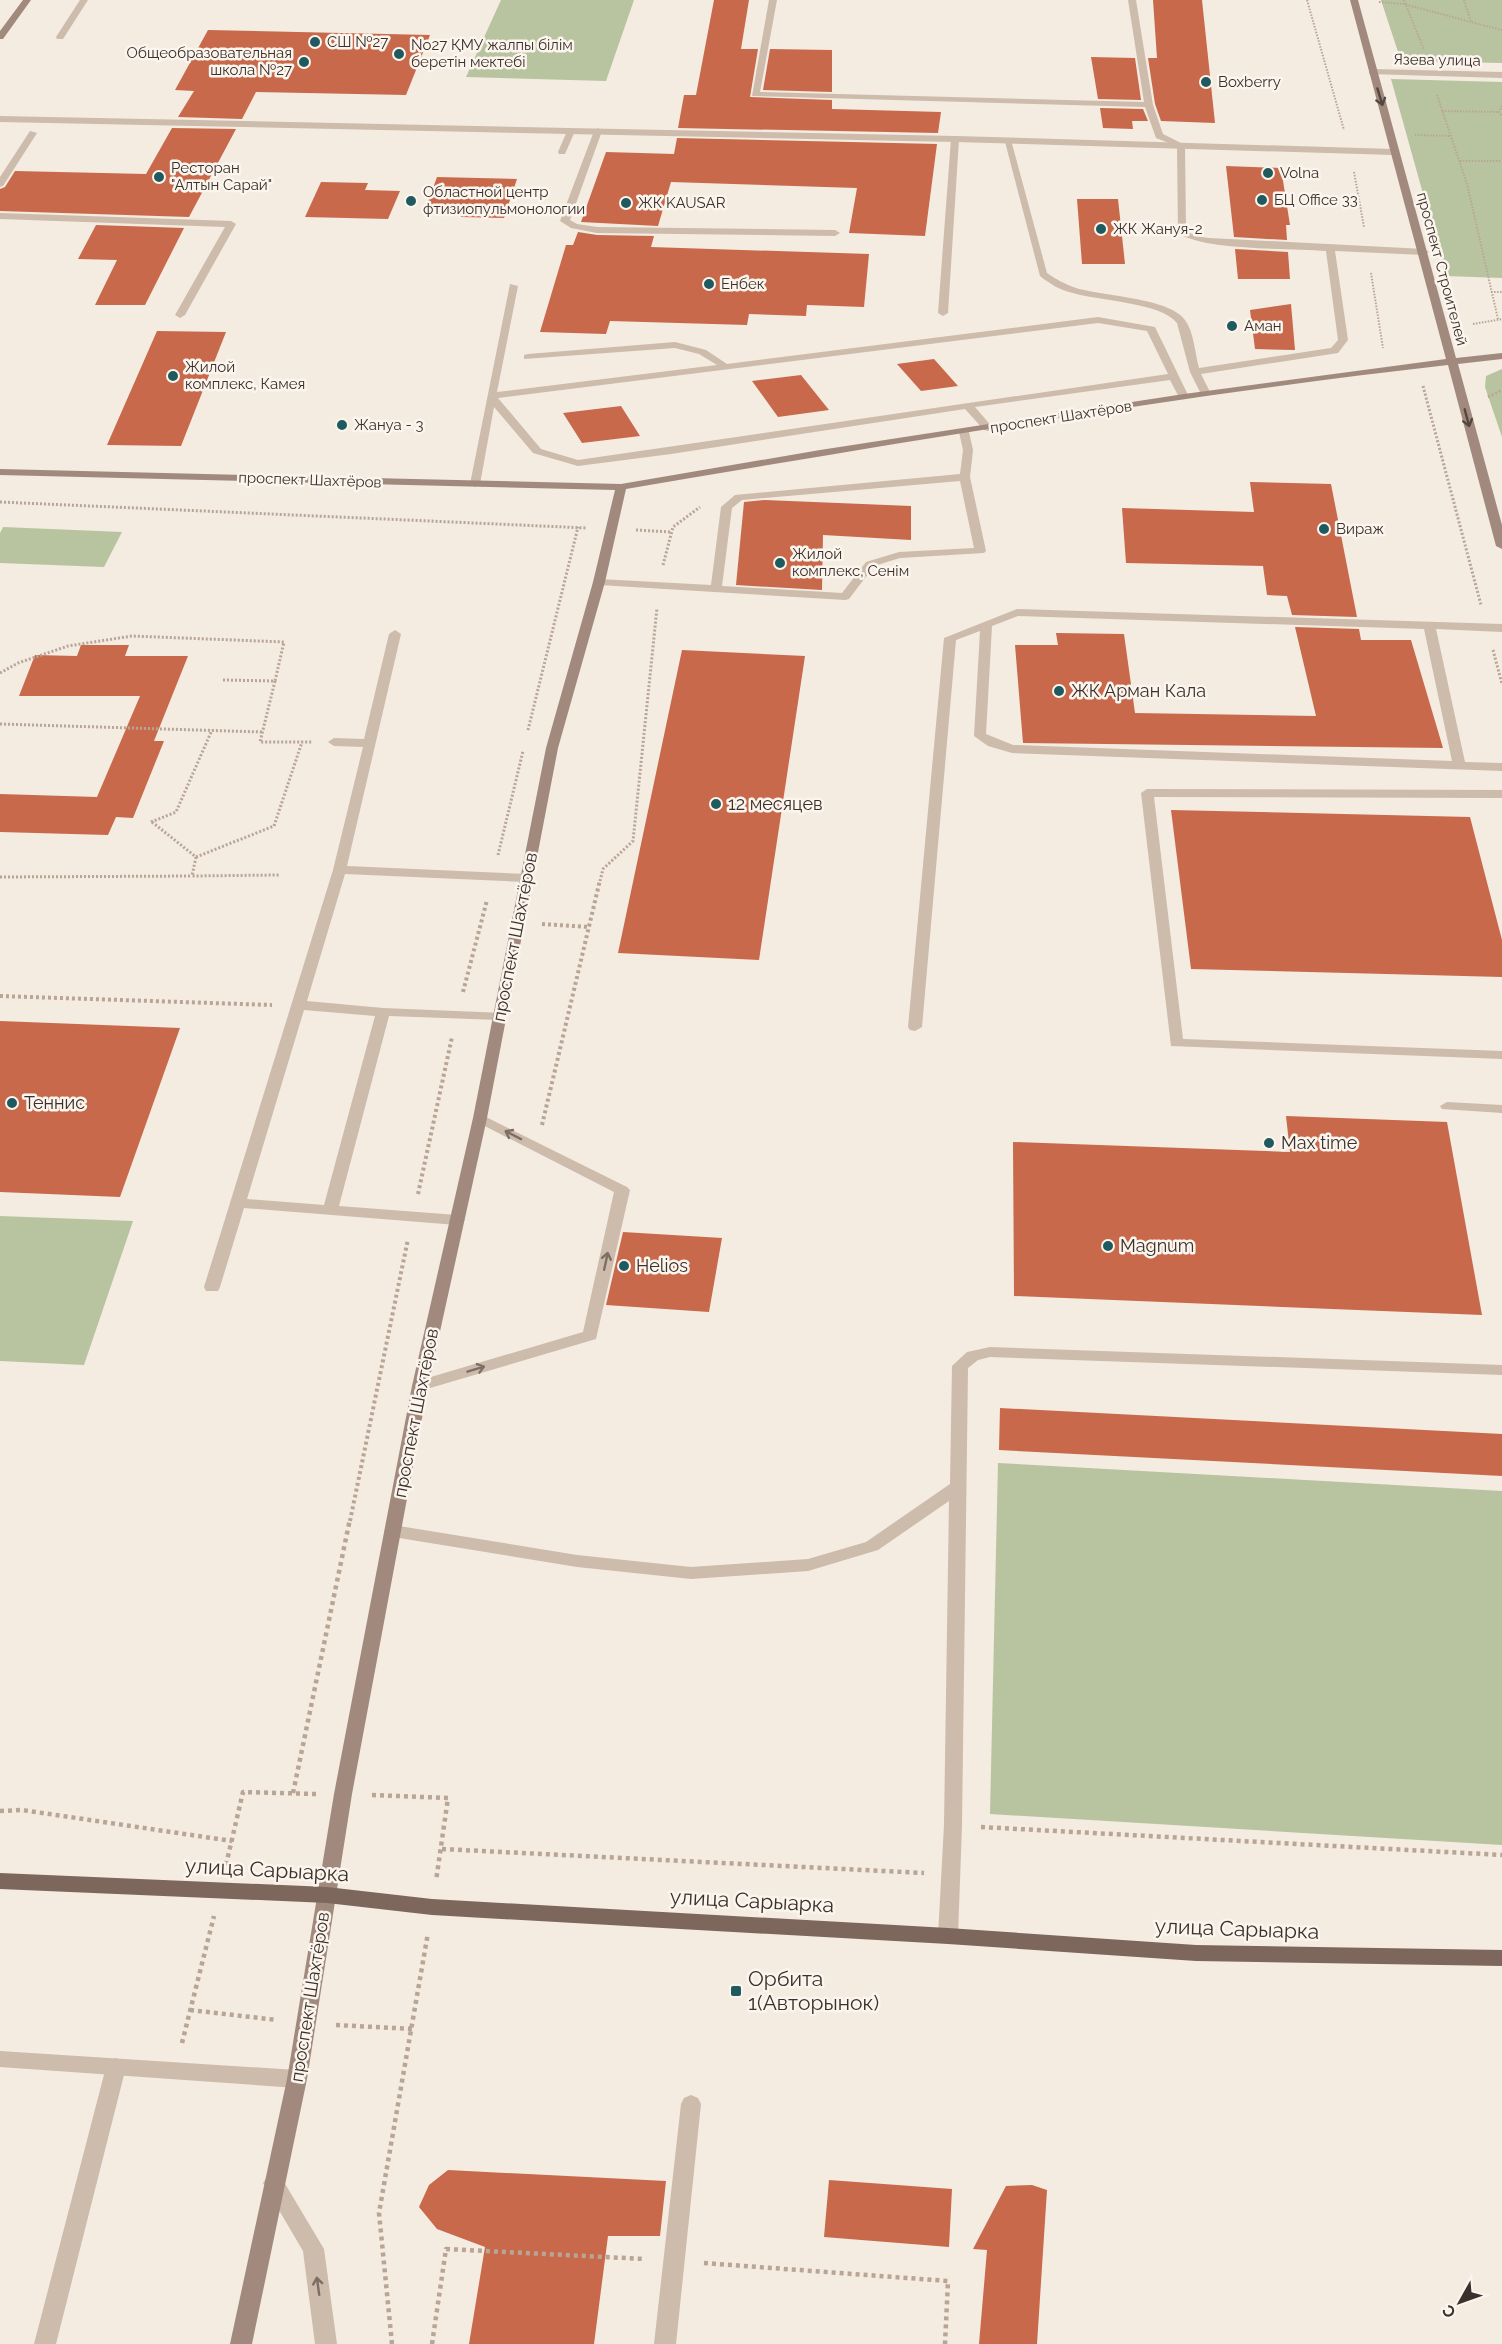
<svg xmlns="http://www.w3.org/2000/svg" width="1502" height="2344" font-family="Raleway,sans-serif">
  <rect width="100%" height="100%" fill="#f4ebe1"/>
  <path fill="#b8c4a0" d="M501,0h133l-28,81 -140,-4z
    M1381,0h121v63l-101,-2z
    M1391,79l111,3v196l-56,-2z
    M1502,369v68l-17,-50 1,-11z
    M3,527l119,5 -18,35 -104,-4v-30z
    M0,1216l133,5 -49,144 -84,-4z
    M998,1463l504,28v354l-512,-31z"/>
  <path fill="#c8694b" d="M714,0h35l-8,49h17l-8,48 82,3v9l109,3 -3,21 -260,-5 6,-33h12z
    M1153,0h49l13,123 -54,-2 -6,-17 -7,-46h9z
    M208,30l222,5 -24,60 -150,-3 -14,27 -64,-2 16,-26 -19,-1z
    M770,49l62,1v42l-69,-2z
    M1091,57l44,1 6,42 -43,-1z
    M1100,108l43,1 5,12h-16l1,8 -30,-1z
    M172,128l64,1 -47,88 -189,-6v-22l5,-2 10,-16 131,3z
    M677,138l260,6 -12,92 -76,-3 8,-45 -186,-6 -13,44 -77,-4 25,-70 68,2z
    M1226,166l55,2 9,57h-4l1,15 -53,-3z
    M437,177l80,2 -13,39 -43,-1 2,-6 -38,-1z
    M321,182l47,1 -3,7 35,1 -12,28 -83,-2z
    M1077,199h41l7,65h-43z
    M96,225l88,3 -39,77h-50l22,-45 -39,-1z
    M578,232l19,3 57,1 -3,11 218,7 -5,53 -57,-2 -1,11 -57,-2 -2,11 -137,-4 -4,13 -66,-2 26,-87h7z
    M1235,249l53,3 2,27h-52z
    M1291,304l4,46 -40,-1 -5,-39z
    M157,331l69,1 -45,114 -74,-1z
    M934,359l24,27 -37,5 -24,-27z
    M801,375l28,35 -51,7 -26,-36z
    M621,406l19,30 -58,7 -19,-30z
    M1250,482l81,2 26,133 -65,-2 -5,-19 -20,-1 -4,-29 -137,-3 -4,-55 132,4z
    M765,500l146,6v34l-88,-5 -1,55 -86,-5 8,-83z
    M1295,627l64,2 2,11h50l32,108 -420,-5 -8,-98h43l-2,-12 68,1 11,79 181,3z
    M81,645h48l-4,11h63l-34,85h10l-31,77 -17,-1 -8,18 -108,-3v-38l97,3 43,-101h-121l16,-41 42,1z
    M682,650l123,6 -46,304 -141,-7z
    M1171,810l299,7 32,123v37l-311,-8z
    M0,1021l180,7 -60,169 -120,-5z
    M1286,1116l161,6 35,193 -468,-19 -1,-154 277,10z
    M623,1232l99,6 -13,74 -103,-7z
    M1000,1408l502,26v42l-503,-26z
    M448,2170l218,11 -6,55h-52l-14,108h-125l16,-97 -48,-18 -18,-22 10,-22z
    M829,2180l123,9 -3,58 -125,-10z
    M1032,2185l15,5 -10,154h-58l8,-94 -14,-1 33,-63z"/>
  <g fill="none" stroke-linecap="round" stroke-linejoin="round">
    <path stroke="#b9a596" stroke-width="2" stroke-dasharray="1.5 1.5" stroke-linecap="butt" d="M1307,0l37,130
      M1404,0l20,50
      M1464,0l7,22 31,8
      M1379,2l25,2 67,18
      M1437,95l30,89 31,135
      M1502,106l-3,6 3,4
      M1442,111l57,1
      M1415,135l35,1
      M1460,161h42
      M1354,172l10,55
      M1371,273l12,75
      M1491,292h11
      M1473,324l29,-5"/>
    <path stroke="#b9a596" stroke-width="3" stroke-dasharray="2 2" stroke-linecap="butt" d="M1423,386l58,219
      M1488,397l14,-7
      M0,502l587,26
      M636,530l35,2
      M663,565l10,-38 27,-20
      M1493,650l9,34
      M0,673l18,-10 50,-17 64,-10 152,6 -9,39
      M223,680l52,1 -15,61h52
      M0,724l262,8
      M528,730l50,-203
      M151,822l25,-10 36,-82
      M152,822l44,35
      M498,855l25,-104
      M196,857l78,-31 28,-84
      M196,857l-4,19 87,-1
      M0,877l192,-1
      M600,881l3,-12 30,-28 24,-233"/>
    <path stroke="#b9a596" stroke-width="4" stroke-dasharray="3 3" stroke-linecap="butt" d="M542,924l47,3
      M463,992l24,-92
      M0,996l272,9
      M542,1125l58,-245
      M418,1194l34,-157
      M350,1521l58,-282"/>
    <path stroke="#b9a596" stroke-width="4.5" stroke-dasharray="4 4" stroke-linecap="butt" d="M293,1793l57,-274
      M372,1795l76,3 -12,83
      M0,1811l22,-1 210,31
      M981,1827l521,28
      M442,1849l482,24
      M226,1865l17,-73 73,2
      M190,2010l87,10
      M336,2025l77,4
      M182,2043l32,-127
      M704,2263l244,18 -3,63
      M392,2344l-13,-131 49,-280
      M432,2344l14,-95 199,10"/>
    <path fill="#cdbbac" fill-rule="evenodd" d="M80,0h8l-25,39h-6l-1,-2z
      M769,0h8l-17,92 384,10 -16,-102h8l17,105 10,29 22,11 1,85 9,6 14,2 215,11 5,3 -5,3 -89,-4 13,89 -10,13 -137,21 10,20 -9,2 -12,-24 -13,-49c-17,-21 -78,-22 -104,-30 -13,-3 -23,-9 -33,-17l-36,-138 7,2 36,133c10,7 18,11 29,15 26,8 94,10 109,32 9,12 10,34 14,48l132,-20 7,-8 -12,-89c-36,-3 -121,0 -148,-18l-1,-87 -21,-8 -11,-31 -393,-11z
      M598,128l4,3 -32,89 7,4 20,3 238,3 5,3 -5,3 -238,-3 -26,-5 -11,-7 34,-90z
      M568,129l7,2 -10,23h-6l-1,-2z
      M30,131l7,2 -34,53 -3,1v-10z
      M955,136l4,3 -11,174 -5,3 -5,-3 13,-174z
      M0,213l231,8 5,3 -51,91 -5,3 -5,-3 50,-88 -225,-8z
      M510,284l8,2 -21,106 220,-27 -18,-11 -24,-6 -151,11v-4l4,-1 147,-12 31,8 21,14 371,-47 57,10 34,70 -9,2 -10,-19 -195,27 18,21 -5,3 -4,-1 -19,-21 -294,45 -93,12 -45,-13 -39,-46 -14,77 -5,3 -5,-3zM1098,323l49,8 21,43 -590,86 -37,-11 -43,-51z
      M964,429l5,3 4,18 -3,27 16,74 -2,2 -84,5 -26,8 -25,33 -4,1 -246,-15 -6,-3 6,-3 112,6 10,-78 14,-12 225,-21 3,-24 -4,-18zM960,481l14,67 -75,4 -33,10 -24,31 -120,-7 10,-78 10,-8z
      M1017,609l485,15v8l-66,-3 29,133 37,1v8l-490,-18 -24,-7 -14,-10 6,-105 -24,9 -34,387 -7,4 -5,-1 -2,-3 36,-389zM1018,616l406,13 28,132 -439,-16 -27,-11 6,-108z
      M395,630l6,4 -54,232 180,8 7,4 -7,4 -182,-8 -38,127 76,7 121,5 2,3 -7,4 -110,-4 -50,190 118,9 8,5 -8,5 -213,-17 -24,79 -2,4h-12l-2,-4 129,-417 30,-123 -29,-1 -6,-4 6,-4 30,1 25,-105zM304,1010l71,6 -51,189 -77,-6z
      M1147,789l355,1v8l-348,-1 29,242 319,12v8l-331,-13 -30,-253z
      M1447,1102l55,3v8l-60,-4 -2,-3z
      M480,1114l147,73 3,3 -34,149 -176,52 -6,-1 -2,-4 2,-4 169,-50 31,-140 -139,-71 -2,-3z
      M990,1347l512,18v10l-512,-18 -12,3 -10,8 -6,457 -4,111 -3,6 -7,2 -7,-2 -3,-6 6,-111 5,-324 -71,49 -70,21 -117,8 -114,-12 -184,-30 -6,-2 -3,-4 3,-4 6,-2 184,30 114,12 117,-8 58,-17 84,-58 2,-118 15,-14z
      M116,2058l7,3 3,6 -70,277h-22l72,-277 3,-6z
      M691,2095l7,3 3,6 -25,240h-22l27,-240 3,-6z"/>
    <path fill="#cdbbac" fill-rule="evenodd" d="M1372,69l130,3v6l-133,-4v-4z
      M0,116l955,20 438,13 4,3 -4,3 -438,-13 -955,-20z
      M0,2051l297,19 7,3 3,6 -3,6 -7,3 -297,-21z
      M274,2174l7,3 43,72 13,95h-22l-12,-93 -40,-68 4,-6z"/>
    <path fill="#a18a7d" fill-rule="evenodd" d="M23,0h8l-28,39h-3v-8z
      M1350,0h8l98,358 46,-5v6l-44,5 44,161v24l-6,-3 -48,-181c-275,31 -549,78 -822,124l-21,93 -47,166 -71,370 -59,268 -76,408 -45,285 -55,265h-22l57,-265 47,-285 78,-408 61,-268 73,-370 47,-166 22,-92 -615,-15v-6l621,15 199,-34 364,-56 262,-35z"/>
    <path fill="#7d675c" fill-rule="evenodd" d="M0,1873l327,14 105,12 516,29 248,17 306,5v16l-306,-5 -248,-17 -516,-29 -105,-12 -327,-14z"/>
  </g>
  <defs><path id="oneway-shaft" d="M-6 0H5M1.5-3L5.5 0L1.5 3" fill="none" stroke-width="1.6" stroke-linecap="round" stroke-linejoin="round" transform="scale(1.5)"/></defs>
  <g stroke="#544640">
    <use href="#oneway-shaft" transform="translate(1380 97) rotate(73)"/>
    <use href="#oneway-shaft" transform="translate(1467 418) rotate(75)"/>
  </g>
  <g stroke="#7d6f65">
    <use href="#oneway-shaft" transform="translate(513 1135) rotate(-153)"/>
    <use href="#oneway-shaft" transform="translate(606 1261) rotate(-78)"/>
    <use href="#oneway-shaft" transform="translate(476 1369) rotate(-17)"/>
    <use href="#oneway-shaft" transform="translate(318 2286) rotate(-98)"/>
  </g>
  <g fill="#1f5a5e" stroke="#fbf5ee" stroke-width="2">
    <circle cx="315" cy="42" r="6"/>
    <circle cx="399" cy="54" r="6"/>
    <circle cx="304" cy="62" r="6"/>
    <circle cx="1206" cy="82" r="6"/>
    <circle cx="1268" cy="173" r="6"/>
    <circle cx="159" cy="177" r="6"/>
    <circle cx="1262" cy="200" r="6"/>
    <circle cx="411" cy="201" r="6"/>
    <circle cx="626" cy="203" r="6"/>
    <circle cx="1101" cy="229" r="6"/>
    <circle cx="709" cy="284" r="6"/>
    <circle cx="1232" cy="326" r="6"/>
    <circle cx="173" cy="376" r="6"/>
    <circle cx="342" cy="425" r="6"/>
    <circle cx="1324" cy="529" r="6"/>
    <circle cx="780" cy="563" r="6"/>
    <circle cx="1059" cy="691" r="6"/>
    <circle cx="716" cy="804" r="6"/>
    <circle cx="12" cy="1103" r="6"/>
    <circle cx="1269" cy="1143" r="6"/>
    <circle cx="1108" cy="1246" r="6"/>
    <circle cx="624" cy="1266" r="6"/>
    <rect x="730" y="1985" width="12" height="12" rx="3"/>
  </g>
  <g text-anchor="middle" stroke-width="5" stroke-linejoin="round" paint-order="stroke">
    <g font-size="15" fill="#3b302b" stroke="#fbf5ee" text-anchor="start">
      <text x="327" y="47">СШ №27</text>
      <text x="411" y="50">No27 ҚМУ жалпы білім<tspan x="411" dy="17">беретін мектебі</tspan></text>
      <text x="292" y="58" text-anchor="end">Общеобразовательная<tspan x="292" dy="17">школа №27</tspan></text>
      <text x="1218" y="87">Boxberry</text>
      <text x="171" y="173">Ресторан<tspan x="171" dy="17">"Алтын Сарай"</tspan></text>
      <text x="1280" y="178">Volna</text>
      <text x="423" y="197">Областной центр<tspan x="423" dy="17">фтизиопульмонологии</tspan></text>
      <text x="1274" y="205">БЦ Office 33</text>
      <text x="638" y="208">ЖК KAUSAR</text>
      <text x="1113" y="234">ЖК Жануя-2</text>
      <text x="721" y="289">Енбек</text>
      <text x="1244" y="331">Аман</text>
      <text x="185" y="372">Жилой<tspan x="185" dy="17">комплекс, Камея</tspan></text>
      <text x="354" y="430">Жануа - 3</text>
      <text x="1336" y="534">Вираж</text>
      <text x="792" y="559">Жилой<tspan x="792" dy="17">комплекс, Сенiм</tspan></text>
    </g>
    <g font-size="15" fill="#3b302b" stroke="#fbf5ee">
      <text transform="translate(1437 60) rotate(1)" y="5">Язева улица</text>
      <text transform="translate(1442 269) rotate(75)" y="5">проспект Строителей</text>
      <text transform="translate(1061 417) rotate(-9)" y="5">проспект Шахтёров</text>
      <text transform="translate(310 480) rotate(2)" y="5">проспект Шахтёров</text>
    </g>
    <g font-size="18" fill="#3b302b" stroke="#fbf5ee" text-anchor="start">
      <text x="1071" y="697">ЖК Арман Кала</text>
      <text x="728" y="810">12 месяцев</text>
      <text x="24" y="1109">Теннис</text>
      <text x="1281" y="1149">Max time</text>
      <text x="1120" y="1252">Magnum</text>
      <text x="636" y="1272">Helios</text>
    </g>
    <g font-size="18" fill="#3b302b" stroke="#fbf5ee">
      <text transform="translate(515 937) rotate(-79)" y="6">проспект Шахтёров</text>
      <text transform="translate(416 1413) rotate(-79)" y="6">проспект Шахтёров</text>
      <text transform="translate(310 1997) rotate(-81)" y="6">проспект Шахтёров</text>
    </g>
    <g font-size="21" fill="#3b302b" stroke="#fbf5ee">
      <text transform="translate(267 1870) rotate(3)" y="7">улица Сарыарка</text>
      <text transform="translate(752 1901) rotate(3)" y="7">улица Сарыарка</text>
      <text transform="translate(1237 1929) rotate(2)" y="7">улица Сарыарка</text>
    </g>
    <g font-size="21" fill="#3b302b" stroke="#fbf5ee" text-anchor="start">
      <text x="748" y="1986">Орбита<tspan x="748" dy="24">1(Авторынок)</tspan></text>
    </g>
  </g>
  <g transform="translate(1460 2302) rotate(230)" stroke="#fbf5ee" stroke-width="4.5" paint-order="stroke">
  <path d="M0-4.5L10 22L0 15L-10 22Z" fill="#3b302b"/>
  <text y="-9" font-size="16" font-weight="bold" text-anchor="middle" fill="#3b302b">С</text>
  </g>
</svg>
